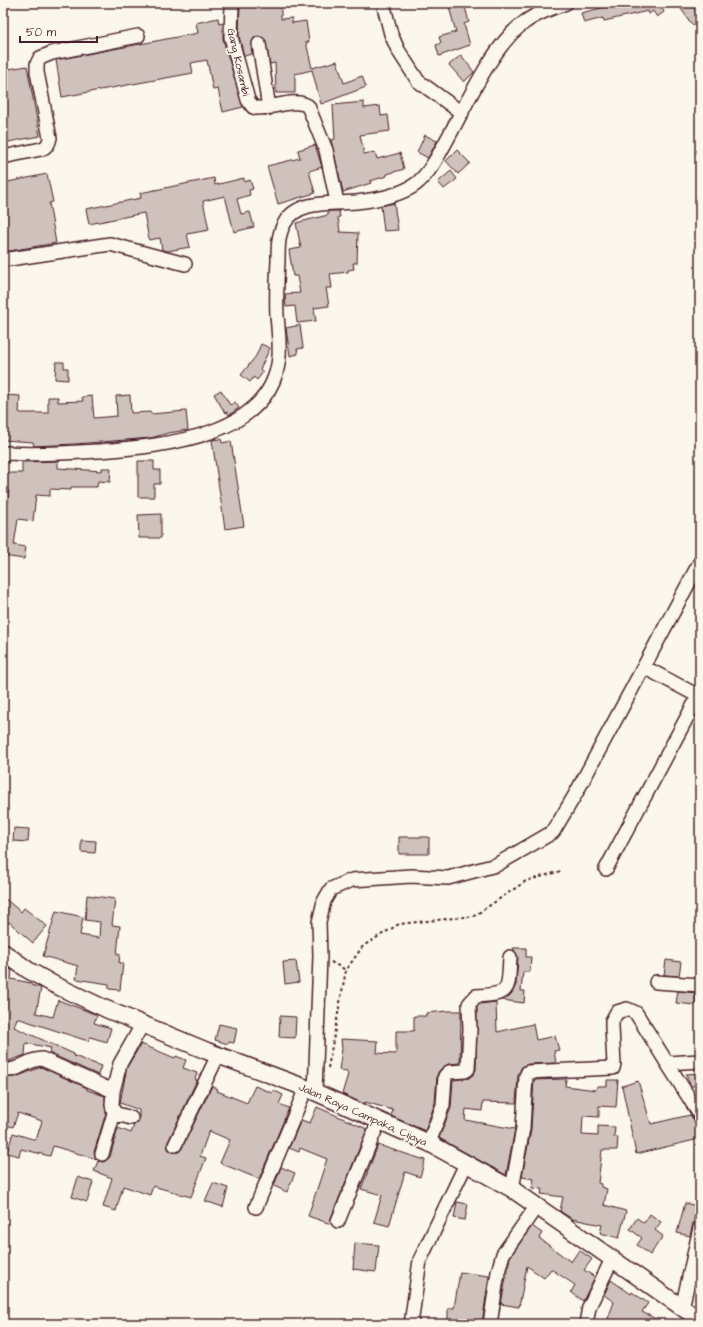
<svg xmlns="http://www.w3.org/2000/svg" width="703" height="1327" font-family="'Architects Daughter',sans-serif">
  <rect width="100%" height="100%" fill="#fbf7ec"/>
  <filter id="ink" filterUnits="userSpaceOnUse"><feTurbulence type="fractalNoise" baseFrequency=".025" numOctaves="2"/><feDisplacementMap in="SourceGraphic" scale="8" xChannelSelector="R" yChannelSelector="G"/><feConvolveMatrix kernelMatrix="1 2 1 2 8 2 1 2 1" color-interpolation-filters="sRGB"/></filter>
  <g filter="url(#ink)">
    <path fill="#cfc2bc" stroke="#4a1f2b" d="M240,3h41v16l11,-1v5l14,-2 3,21h-3l6,26 25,-7 7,22 18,-7 4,11 -45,17 -9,-34 -17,4v19h-19l-1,-30 -5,1 -5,-25 -7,-3 -4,2 -3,7 1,9 -8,2 -5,-20z
      M464,3l5,19 -5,2 6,21 -31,11 -3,-11 5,-2 -2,-6 17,-5 -7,-25z
      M622,3h44l-5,3 3,6 -7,5 -4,-6 -4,3 -1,-3 -44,10 -1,-3 -19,5 -3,-10z
      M677,3h13l10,14v3l-7,6z
      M218,18l1,6 4,-1v16l20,68 -20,5 -5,-23 -5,1 -6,-30 -16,3 2,10 -131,24 -6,-37 142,-27 -2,-10z
      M461,55l13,17 -10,10 -15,-17z
      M27,66l13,70 -37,7v-73z
      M364,102v6l16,-2 1,10 7,-1 2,16 -30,4 4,19 11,-2 2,7 23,-6 4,16 -17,5v2l-17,5 1,2 -28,9 -12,-52 4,-1 -2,-34z
      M425,135l12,6 -9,17 -11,-6z
      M315,145l7,22 -13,4 6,22 -37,11 -11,-38 33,-8 -2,-8z
      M457,150l13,13 -12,11 -12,-13z
      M451,171l6,8 -13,10 -6,-7z
      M47,174l6,28 -4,1 7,40 -53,9v-69z
      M214,178l1,7 29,-7v4l6,-2 3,9 -4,1 1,5 -13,4 4,15 9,-2 4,15 -20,5 -9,-36 -22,5 6,29 -22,4 3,13 -22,4 -6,-1 -2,-12 -11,2 -5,-27 -55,11 -3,-15 55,-11 -1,-5z
      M394,203l4,27 -14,1 -3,-25z
      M328,211h11l1,6h-2l2,15 18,1 -1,30h-4l1,6 -6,1v2l-18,2 2,14h-6l3,18 -15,2 2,13 -19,2 -2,-17 -9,1 -1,-13 15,-1 -3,-17h-4l-4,-26 12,-2 -5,-25 32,-8z
      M300,325l3,23 -6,1 1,5 -8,2 -4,-28z
      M261,344l9,4 -10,21 3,3 -6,8 -3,-3 -4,5 -9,-7 15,-19z
      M56,362h8v6h4v12l-13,-1z
      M221,390l9,15 5,-3 4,6 -10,7 -2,-3 -2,1 -11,-19z
      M3,395l17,1 -1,16 2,1h27v-16h10v5l25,-1 -1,-4 10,-1 2,22 23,-2 -1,-20 14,-1 1,18 20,-1v2l35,-3 2,19 -20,3 -17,5 -76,6 -41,2 -1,-4 -30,-2z
      M221,439l1,4 9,-2 13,85 -19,3 -13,-89z
      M58,461v7l44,3v-3h9l-1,14 -12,-1 -1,6h-26v3l-21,-1v7l-14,-1 -3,26 -15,-2 -4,26 12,2 -2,12 -21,-3v-31h2l4,-34h-3l1,-18h15v-11z
      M138,461h16v9h6v14h-6v13h-16z
      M161,514v24h-22l-1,-23z
      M14,828l15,1 -1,13 -15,-1z
      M399,837h30v17h-30z
      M81,840l15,1 -1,12 -14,-1z
      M87,895l28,4 -3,26 8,1 -3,28h3l-1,9h4l-3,27 -11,-1v-5l-33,-5 2,-13 -35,-10 13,-45 27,6 -3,18 19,3 1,-16 -15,-2z
      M3,897l18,15 3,-4 23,18 -14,17 -24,-21 -6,8z
      M513,948h13v9h5l-1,15h-7l-2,19h4l-1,12 -22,-3 9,-6 5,-9 2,-28z
      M666,960l15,2 -2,14 -15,-1z
      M296,961l3,21 -14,2 -2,-22z
      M3,968l9,2 -1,9 20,4v2l10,3 -5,25 17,4 5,-17 39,15 -3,8 17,5 -4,14 -17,-5 -2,4 -71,-23 -3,9 60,27v2l27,10 -3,9 -49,-22 2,-5 -25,-5 -1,12 -19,7 1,-9h-4l2,-36 -2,-1z
      M678,991l18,2 -1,12 -19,-2z
      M496,1002l1,30 36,-8 3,16 19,-4 4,14 -5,1 2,12 -28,1 -7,4 -3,8 -2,27 -33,-1 -1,9 -16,-2 -1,11 50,9 -9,46 -67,-37 12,-30 2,-28 16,-2 7,-8 1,-63 3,-3z
      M447,1011h14l-1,52 -12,1 -9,7 -2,4 -2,28 -10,28 -34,-15 2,-6 -28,-8 -1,2 -22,-10 6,-20 -1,-3 -8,-1 3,-21 -1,-10 37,2 -1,12 19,1v-23h18v-15h12v-3z
      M280,1016l16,1 -1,21 -16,-1z
      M219,1024l18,4 -3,15 -5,-1 -1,2 -13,-4z
      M141,1044l34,14 1,-2 10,4 -3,8 14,5 -2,6 2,1 -29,62v7l4,3h7l3,-4 30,-62 6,3 -1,2 30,12 8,-17 17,7 1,-3 10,5 -4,9 10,4 -30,71 -39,-16 10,-23 -21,-9 -9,25 6,2 -15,39 -38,-11 -3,9 -27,-9 -7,25 -13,-4 9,-29 -18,-7 4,-10 6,1 6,-5 8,-29 13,5 3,-8 5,-4v-11l-19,-7 7,-36z
      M41,1067l46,21v2l18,6 1,17 -12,39 2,7 -43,-13 -3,10 -29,-7 -2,7 -12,-3 6,-20 23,7 6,-19 -24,-8 -5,14 -10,-3v-46l13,-1z
      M700,1073l-1,13h-8l-5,-12z
      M566,1079l-1,7 31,4 1,-4h10v-6h11l-2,27 -17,-1v11l-16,-1 -1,19 16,1v-10l17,1 -1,10h4l-1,13h-15l-4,33 3,1v3l6,2 -3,16 22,6 -7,27 -19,-5 2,-8 -30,-6 -12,-8 3,-14 -22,-3 1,-5 -10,-1 2,-9 -12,-2 9,-48 3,-49z
      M638,1081l13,43 39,-9 4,5 5,19 -63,15 -14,-68z
      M317,1107l50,22 -36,89v6l-23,-8 19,-57 -27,-11 -1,4 -10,-4 12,-28 9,3z
      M378,1145l47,15 -5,17 -15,-5 -16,54 -15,-4 8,-27 -21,-6z
      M281,1167l14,6 -8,19 -13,-6z
      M78,1177l15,5 -6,20 -15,-5z
      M213,1183l15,5 -5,19 -18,-6z
      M457,1202l11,2 -3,16 -11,-2z
      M685,1203l12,3 -7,30 -13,-3z
      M650,1214l11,8 -6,8 8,6 -13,19 -13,-10 5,-7 -12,-9 7,-11 7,5z
      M532,1226l10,7 -3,5 32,24 8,-12 13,9 -8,11 11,7 -12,24 -12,-9 4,-7 -24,-16 -7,9 -17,-12 -8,41 -18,-3 9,-47z
      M355,1243l24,2 -3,27 -23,-3z
      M460,1272l29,4 -7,48h-34v-16h6z
      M611,1280l20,14 1,-2 16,11 -6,9 24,12h-60l8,-22 -10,-7z"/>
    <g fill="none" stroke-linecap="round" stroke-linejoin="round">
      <g stroke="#4a1f2b" stroke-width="16">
        <path id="minor" d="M232,3l-1,34 17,63 5,7 4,1c15,1 38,-11 51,-2l18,44 11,52
          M383,3l8,31 7,16 20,31 44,32
          M259,44l10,64
          M3,157l38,-8c6,-2 8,-5 9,-11l-13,-66v-8l3,-6 12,-5 86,-17
          M3,260l107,-16 75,20
          M3,456l4,-3c31,2 61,0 92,-2 61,-5 173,-13 180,-94 1,-14 -1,-28 -2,-42 -1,-18 0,-36 1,-54 0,-13 0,-26 6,-37 13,-25 49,-20 72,-22 19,-2 44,-6 60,-18 15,-12 24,-32 33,-48 18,-33 45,-93 76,-114 12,-9 27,-14 41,-19
          M644,667l56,30
          M606,869l94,-176
          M656,982l44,3
          M700,1061l-33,2 33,52
          M3,1070c16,2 24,-11 39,-11l71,32 7,-27 22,-39
          M315,1093l5,-137 -1,-34 5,-21 7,-12 21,-9 59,-4 37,2 48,-13 57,-33 22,-37 125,-233
          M114,1113l17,5
          M429,1143l14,-38 2,-29 4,-4 16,-1 3,-2 2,-40 -1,-25 7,-8c36,-2 32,-5 34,-39
          M175,1145l43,-90
          M102,1154l12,-41 -2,-8 1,-14
          M512,1189l11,-61 3,-52 2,-4 85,-4 1,-4 -2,-37v-6l5,-9 10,-3 9,4 31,50
          M256,1207l50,-119
          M338,1221l41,-100
          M682,1308l18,-80
          M411,1324l9,-64 46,-96
          M490,1324l8,-52 5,-18 33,-47
          M586,1324l3,-17 23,-48"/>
      </g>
      <g stroke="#4a1f2b" stroke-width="19">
        <path id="major" d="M3,952l25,18 25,14 53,25 101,42 99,37 123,55 83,46 188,131"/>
      </g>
      <path stroke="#4a1f2b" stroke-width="2" stroke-dasharray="3 3" stroke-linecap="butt" d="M331,962l15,8
        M328,1068l18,-98 17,-24 36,-22 75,-8 52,-35 35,-10"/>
      <use href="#minor" stroke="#fbf7ec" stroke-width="13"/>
      <use href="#major" stroke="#fbf7ec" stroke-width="16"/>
    </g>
  </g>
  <g text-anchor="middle" stroke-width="3.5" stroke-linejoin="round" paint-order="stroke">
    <g font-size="11" fill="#4a1f2b" stroke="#fbf7ec">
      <text transform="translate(239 62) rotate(77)" y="4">Gang Kosambi</text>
      <text transform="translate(363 1114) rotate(24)" y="4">Jalan Raya Campaka, Cijaya</text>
    </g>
  </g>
  <rect width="703" height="1327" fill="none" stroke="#fbf7ec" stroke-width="16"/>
  <rect x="8" y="8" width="687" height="1311" fill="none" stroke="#4a1f2b" stroke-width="1.5" filter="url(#ink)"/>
  <path d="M20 36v6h77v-6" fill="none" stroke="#4a1f2b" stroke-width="2"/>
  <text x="26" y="36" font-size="12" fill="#4a1f2b" stroke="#fbf7ec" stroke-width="3" paint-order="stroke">50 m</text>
</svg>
